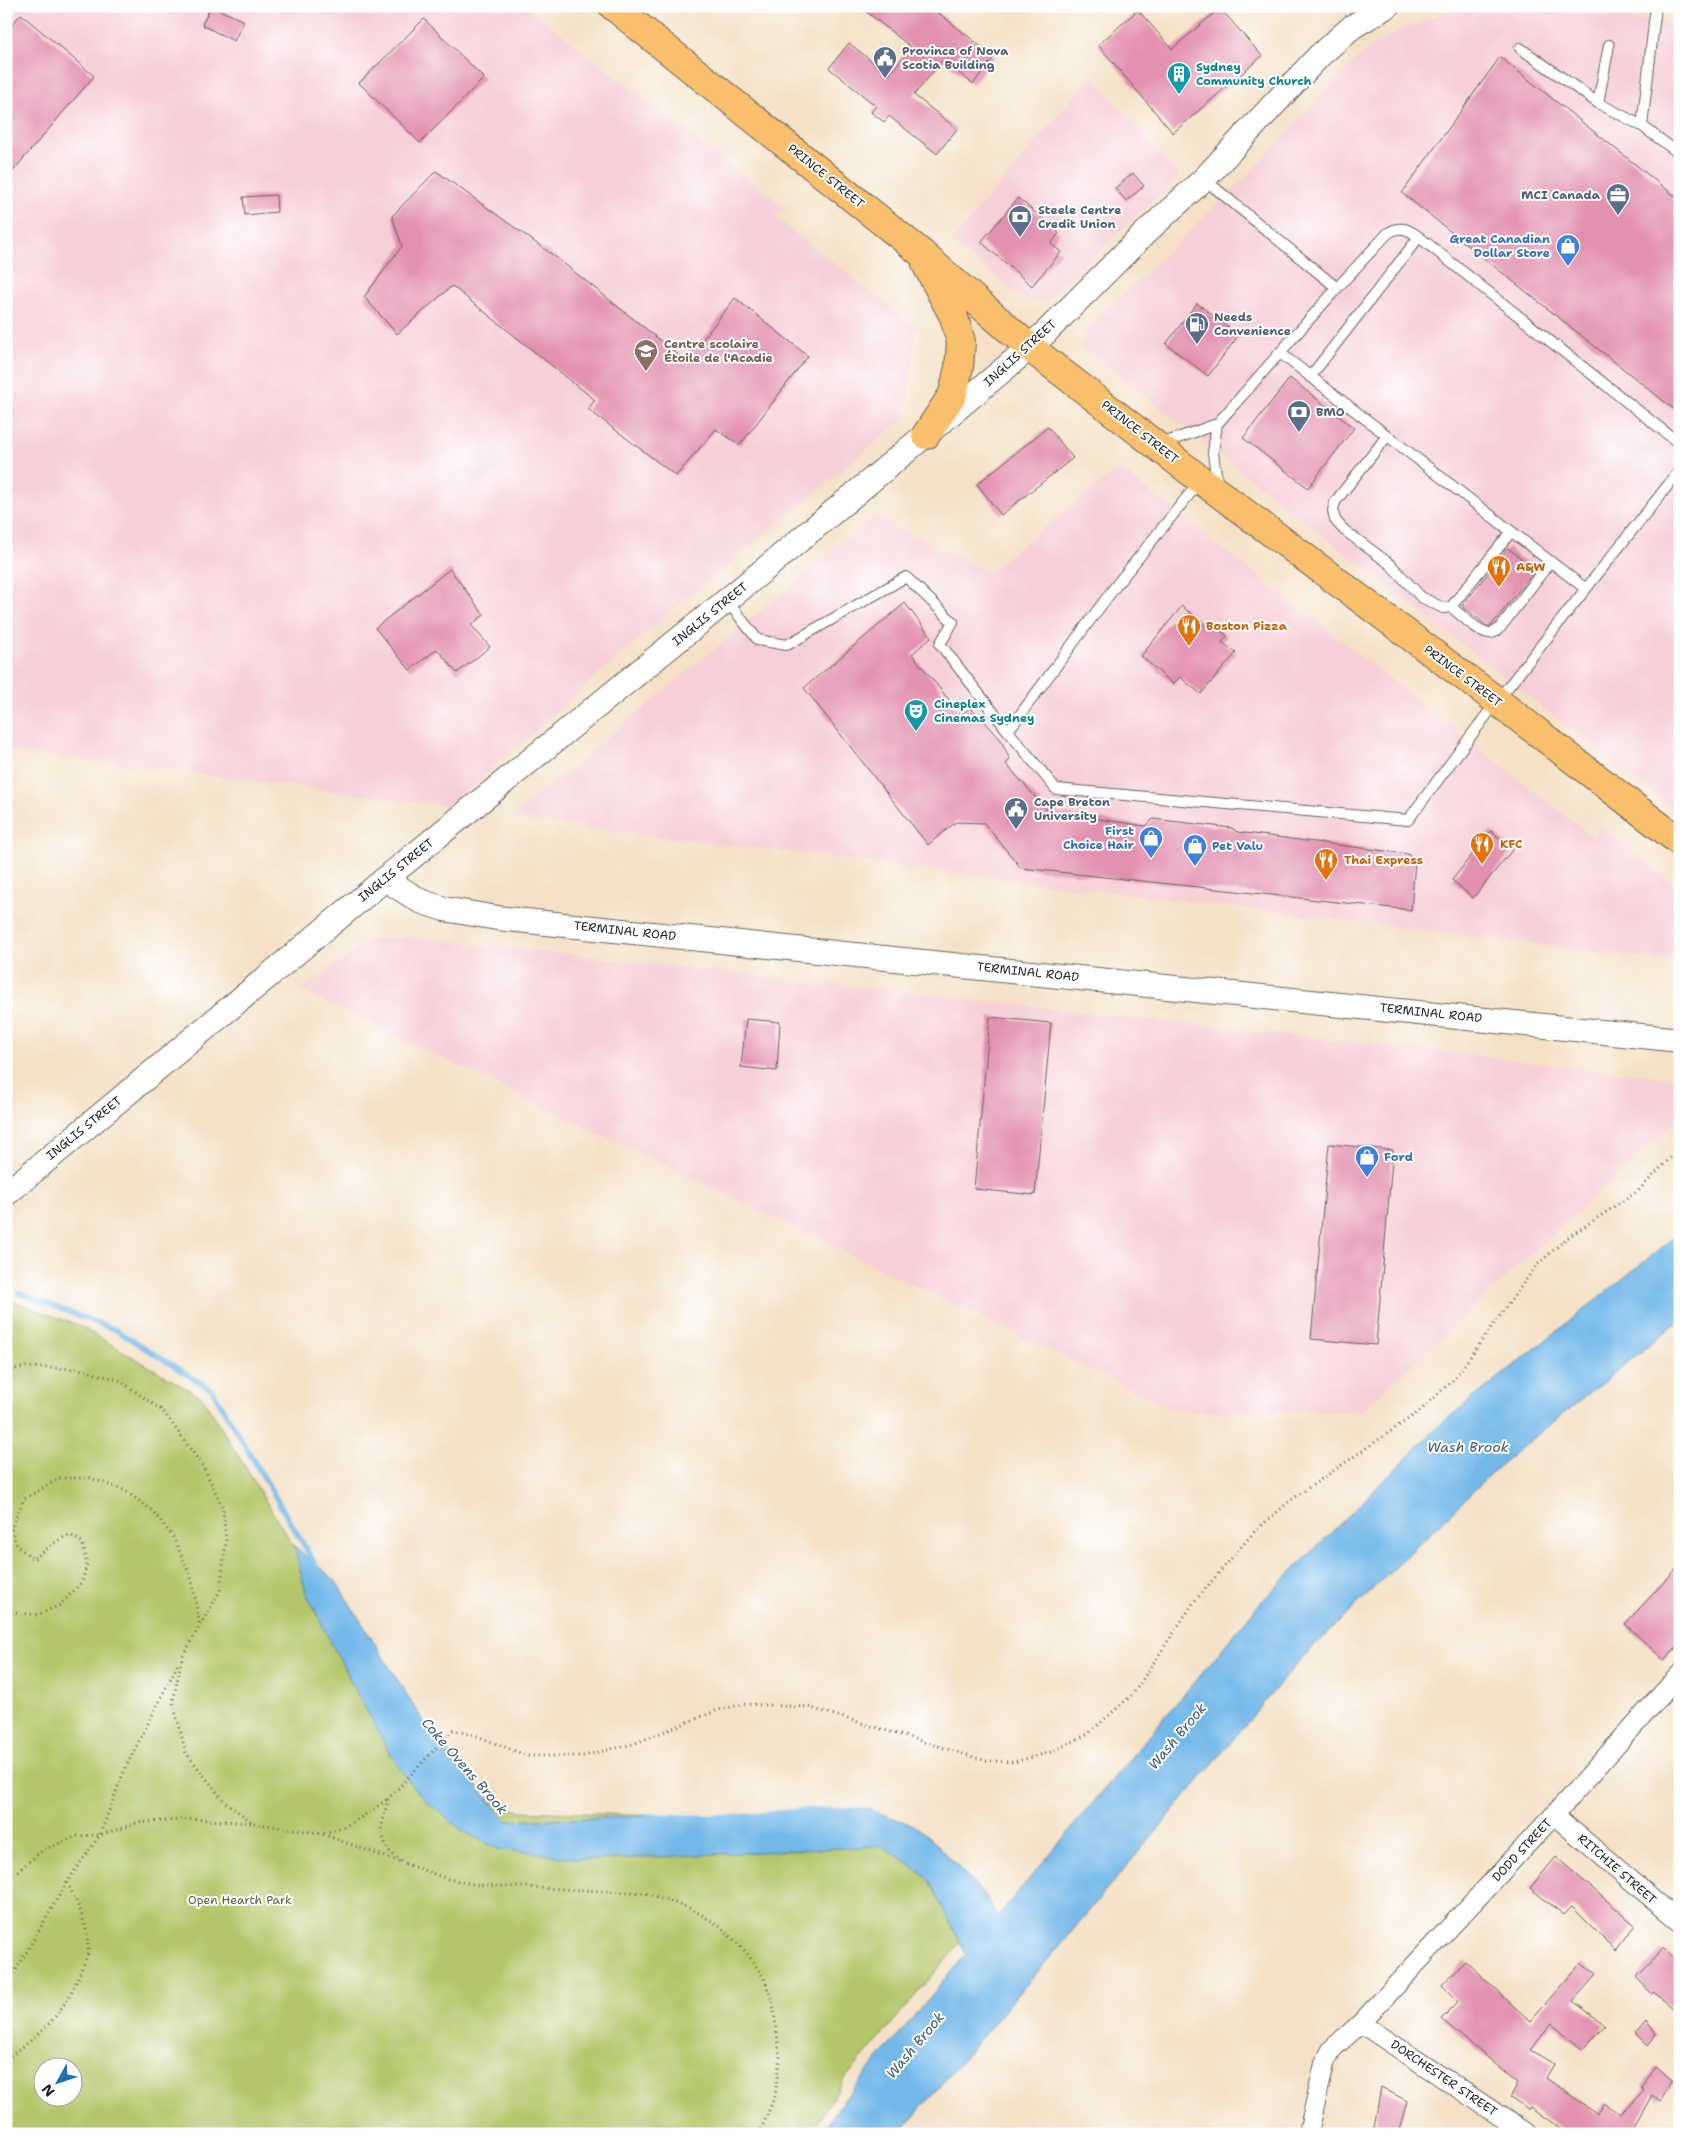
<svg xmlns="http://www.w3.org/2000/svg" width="1686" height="2140" font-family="'Shantell Sans',sans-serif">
  <rect width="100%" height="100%" fill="#fff"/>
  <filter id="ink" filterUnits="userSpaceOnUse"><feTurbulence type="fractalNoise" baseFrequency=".02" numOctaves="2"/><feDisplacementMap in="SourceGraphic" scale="10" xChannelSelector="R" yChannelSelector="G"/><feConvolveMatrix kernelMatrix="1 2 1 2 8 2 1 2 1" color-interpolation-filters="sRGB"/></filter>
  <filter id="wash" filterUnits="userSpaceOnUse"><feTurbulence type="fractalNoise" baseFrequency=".0096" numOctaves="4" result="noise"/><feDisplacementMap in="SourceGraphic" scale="20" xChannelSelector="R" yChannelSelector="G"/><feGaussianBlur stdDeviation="1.12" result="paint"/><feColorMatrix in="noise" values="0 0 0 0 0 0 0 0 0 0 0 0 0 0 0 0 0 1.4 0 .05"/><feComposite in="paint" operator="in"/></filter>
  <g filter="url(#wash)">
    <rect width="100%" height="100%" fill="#f4e1c6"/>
    <path fill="#f6cfd7" d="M6,6h519l259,201 -8,11 140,109 -10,90 -265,220 -191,169 -444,-56z
      M1483,7l44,1 153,16v791l-598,-468v-13l171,-164 86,-95 29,-26 36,-21 38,-14z
      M1092,75l87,101 -134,126 -20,-2 -74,-58z
      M1119,468l474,369 8,-10 79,62v73l-1169,-144 364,-302 113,56z
      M411,937l1269,142v38l-319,294 -183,1 -878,-422 71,-51z"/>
    <path fill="#b4c669" stroke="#687142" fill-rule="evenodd" d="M6,1299l72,26 125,73 214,351 28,31 74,31 266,9h79l65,48 36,69 -121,143 -34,54h-804zM42,2068h30v30h-30z"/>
    <path fill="#72b8e9" stroke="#476a82" d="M1680,1233v87l-181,146 -200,195 -237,282 -163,191h-76l16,-28 127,-152 -37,-74 -19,-16 -29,-18 -283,14 -32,-2 -33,-6 -33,-2 -37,-19 -36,-29 -14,-15 -22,-32 -38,-69 -47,-93 -12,-47 41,34 97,155 24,26 51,60 147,-5 74,2 74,-7 68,-1 46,16 24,21 49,54 8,16 266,-317 179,-177z"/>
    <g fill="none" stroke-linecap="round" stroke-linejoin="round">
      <path stroke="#72b8e9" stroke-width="5.5" d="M19,1293l97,37 96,60 106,179
        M648,1816l80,2 74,-7 68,-1 3,3"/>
    </g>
    <g id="blocks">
      <path fill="#e391b0" d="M211,6l33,15 -10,20 -32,-16z
        M859,6h71l64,51 -21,27 -30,-24 -29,35 43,34 -20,25 -48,-38 -5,6 -13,-10 5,-6 -47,-38 20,-25 40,32 22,-28z
        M1220,8l42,48 -89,77 -75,-88 40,-35 34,39z
        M21,14l73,62 -88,103v-82l5,-6 -5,-5v-55z
        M424,19l60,59 -64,65 -61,-60z
        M1500,57l180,143v214l-278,-221z
        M436,171l121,87 129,103 49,-63 73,58 -68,89 -24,-16 -40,47 -88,-67 7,-9 -143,-114 -55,48 -33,-37 38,-51 -10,-30z
        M1133,173l11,13 -18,15 -11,-13z
        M276,195l1,17 -32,3 -2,-18z
        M1018,198l41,35 -8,11 10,8 -29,34 -51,-44z
        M1197,303l42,32 -31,41 -42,-32z
        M1290,378l64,50 -46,60 -65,-50z
        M1048,427l25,31 -72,57 -24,-31z
        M1508,548l27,22 -44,56h-4l-25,-20z
        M450,569l34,46 -13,10 19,22 -33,26 -20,-24 -27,21 -35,-42z
        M905,603l26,34 -19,17 49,61 9,-7 17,16 14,16 9,20 -4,4 43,48 97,14 7,-7 79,9 5,4 171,22 7,8 -4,48 -390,-42 -37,-45 -28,-1 -28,23 -124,-157z
        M1182,606l23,20 4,-5 18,15 -5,6 14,11 -35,41 -21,-17 -7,7 -32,-28z
        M1491,831l22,18 -40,49 -21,-18z
        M990,1017l61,6 -16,172 -61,-6z
        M746,1019l34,3 -3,49 -36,-4z
        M1329,1144l64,6 -17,195 -65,-6z
        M1680,1565v78l-16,17 -39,-36z
        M1556,1857l79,68 -20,25 -43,-43 -8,8 -34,-27z
        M1663,1949l17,16v49l-26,-22 -2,2 -16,-17z
        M1465,1961l65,60 51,-58 15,12 -23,26 32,24 -22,25 -31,-26 -22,26 24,14 -8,14 50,35 8,-10 17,11 24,-25 -3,-3 14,-19 17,15 -14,19 -7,-6 -22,39h-62l-38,-27 -2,3 -18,-12 8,-15 -77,-64 17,-17 -16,-17z
        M1646,2022l11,13 -9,11 -12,-12z
        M1381,2087l26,14 -9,33h-25z"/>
    </g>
  </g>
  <g filter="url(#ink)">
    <use href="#blocks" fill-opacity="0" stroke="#686158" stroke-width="1"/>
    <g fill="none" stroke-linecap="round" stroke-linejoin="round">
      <g stroke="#686158" stroke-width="12">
        <path id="service" d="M1656,6l-14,120 38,28
          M1520,48l78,55 44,23
          M1598,103l11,-58
          M1204,179l133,109
          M1280,353l306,236
          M1310,377l109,-140
          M1217,424l-4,29 5,35
          M1387,436l-52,66 -2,9 2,9 9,10 46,34 31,33 22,11 8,-1 60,-75
          M1161,444l56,-20 120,-136 51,-55c12,-8 20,-4 31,4l261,207
          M1200,481l-86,107 -106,143 48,58 352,31 89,-119 183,-231
          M727,601l31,39 29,5 119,-68 47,45 -13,22 68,87
          M1451,607c8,6 28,26 38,26 4,1 8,-3 11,-5l50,-66"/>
      </g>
      <g stroke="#686158" stroke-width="21">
        <path id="minor" d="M1554,1815l126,107
          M1361,2023l166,111
          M1308,2134l17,-72 7,-13 29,-26 193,-208 126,-141"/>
      </g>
      <g stroke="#686158" stroke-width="26">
        <path id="tertiary" d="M385,879l35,22 24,8 53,9 1183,122
          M6,1194l379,-315 380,-310 244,-204 35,-31 100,-100 60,-55 116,-124 32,-28 35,-21"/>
      </g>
      <g stroke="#686158" stroke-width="30">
        <path id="primary" d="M613,6l307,246 109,95 172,133 296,221 183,141
          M926,435l27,-41 6,-27 2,-25 -7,-25 -28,-53"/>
      </g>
      <path stroke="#686158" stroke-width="3" stroke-dasharray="1 4" stroke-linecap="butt" d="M6,1371l20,-4 53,2 40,11 44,31 40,55 20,42 3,34 -6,49 -38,66 -9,45 13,51 38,48 29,22 66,10 81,29
        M6,1611l31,4 23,-10 22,-23 5,-18 -5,-22 -12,-7c-14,4 -24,16 -37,24l-16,-13 -6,-18 13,-29 36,-21h30l34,12 29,21 20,26 18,40 9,50
        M319,1833c28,-3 47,-19 69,-34
        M6,1881l37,-31 34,-14 23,-1 37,-12 56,-4 59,4
        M6,1987l61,-105 33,-47 23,-62 56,-111
        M6,2059c36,-25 57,-44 74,-86 2,-6 7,-14 8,-21 1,-25 -10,-48 -21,-70
        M759,2134l16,-38 5,-40 -7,-52 -9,-26 -17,-25 -27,-27 -28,-17 -46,-16 -168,-8 -30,-6 -45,-16 -16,-14 -6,-19 7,-31 65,-69 24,6 51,20h55l50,-12 85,-34 26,-6 64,3 179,54 27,1 37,-10 37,-18 45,-40 61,-92 59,-69 38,-33 129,-89 34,-32 82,-113 31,-28 71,-47 42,-43"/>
      <use href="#service" stroke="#fff" stroke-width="10"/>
      <use href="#minor" stroke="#fff" stroke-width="19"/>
      <use href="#tertiary" stroke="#fff" stroke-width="24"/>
      <use href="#primary" stroke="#f9bf6d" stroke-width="28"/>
    </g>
  </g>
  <defs>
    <g id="civic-pin" transform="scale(1.25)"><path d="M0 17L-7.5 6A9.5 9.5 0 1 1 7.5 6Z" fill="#5c6f8a" stroke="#fff"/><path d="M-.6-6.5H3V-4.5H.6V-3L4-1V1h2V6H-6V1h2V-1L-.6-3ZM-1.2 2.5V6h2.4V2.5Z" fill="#fff"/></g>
    <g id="building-pin" transform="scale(1.25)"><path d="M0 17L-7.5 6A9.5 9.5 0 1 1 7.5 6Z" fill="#0f9aa8" stroke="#fff"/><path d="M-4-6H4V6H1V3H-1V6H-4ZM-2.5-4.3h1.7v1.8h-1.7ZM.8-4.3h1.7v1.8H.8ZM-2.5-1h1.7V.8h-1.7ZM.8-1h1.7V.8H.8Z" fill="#fff"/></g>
    <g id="office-pin" transform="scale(1.25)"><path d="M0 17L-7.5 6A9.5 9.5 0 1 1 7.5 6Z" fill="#5c6f8a" stroke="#fff"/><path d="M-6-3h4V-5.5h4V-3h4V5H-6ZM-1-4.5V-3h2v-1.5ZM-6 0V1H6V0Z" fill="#fff"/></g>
    <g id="bank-pin" transform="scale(1.25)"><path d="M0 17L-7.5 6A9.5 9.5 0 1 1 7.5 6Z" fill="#5c6f8a" stroke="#fff"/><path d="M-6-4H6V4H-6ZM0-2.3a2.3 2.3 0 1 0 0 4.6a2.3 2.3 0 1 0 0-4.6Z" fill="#fff"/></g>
    <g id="shop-pin" transform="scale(1.25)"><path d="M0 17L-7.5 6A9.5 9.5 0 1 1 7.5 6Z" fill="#3f7fe0" stroke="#fff"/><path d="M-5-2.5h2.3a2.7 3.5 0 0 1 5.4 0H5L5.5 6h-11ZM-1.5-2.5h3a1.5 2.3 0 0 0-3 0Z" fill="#fff"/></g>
    <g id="fuel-pin" transform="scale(1.25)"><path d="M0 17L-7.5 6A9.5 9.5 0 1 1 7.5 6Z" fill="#5c6f8a" stroke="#fff"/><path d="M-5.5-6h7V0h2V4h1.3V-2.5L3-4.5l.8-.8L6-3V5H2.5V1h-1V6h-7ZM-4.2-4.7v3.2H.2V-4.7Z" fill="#fff"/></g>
    <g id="school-pin" transform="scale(1.25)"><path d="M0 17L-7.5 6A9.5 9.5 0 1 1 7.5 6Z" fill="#8d6e63" stroke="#fff"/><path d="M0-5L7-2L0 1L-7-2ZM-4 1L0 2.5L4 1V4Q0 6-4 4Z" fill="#fff"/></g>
    <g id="restaurant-pin" transform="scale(1.25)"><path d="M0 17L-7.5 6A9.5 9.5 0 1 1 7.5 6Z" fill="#e8710a" stroke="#fff"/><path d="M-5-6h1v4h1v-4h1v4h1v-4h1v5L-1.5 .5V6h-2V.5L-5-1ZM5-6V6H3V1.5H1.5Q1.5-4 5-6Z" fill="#fff"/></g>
    <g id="theatre-pin" transform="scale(1.25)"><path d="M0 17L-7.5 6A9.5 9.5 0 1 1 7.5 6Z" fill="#0f9aa8" stroke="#fff"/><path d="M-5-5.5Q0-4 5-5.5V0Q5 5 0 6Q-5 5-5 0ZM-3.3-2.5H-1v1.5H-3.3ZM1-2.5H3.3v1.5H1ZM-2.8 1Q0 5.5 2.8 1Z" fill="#fff"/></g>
  </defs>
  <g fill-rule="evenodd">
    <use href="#civic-pin" x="885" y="58"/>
    <use href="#building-pin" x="1179" y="74"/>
    <use href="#office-pin" x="1618" y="195"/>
    <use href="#bank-pin" x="1020" y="217"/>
    <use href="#shop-pin" x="1568" y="246"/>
    <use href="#fuel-pin" x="1197" y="324"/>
    <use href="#school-pin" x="646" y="351"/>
    <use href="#bank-pin" x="1299" y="412"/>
    <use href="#restaurant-pin" x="1499" y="567"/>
    <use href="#restaurant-pin" x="1189" y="626"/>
    <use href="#theatre-pin" x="916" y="711"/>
    <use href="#civic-pin" x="1016" y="809"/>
    <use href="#shop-pin" x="1151" y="838"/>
    <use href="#restaurant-pin" x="1482" y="844"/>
    <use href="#shop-pin" x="1195" y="846"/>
    <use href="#restaurant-pin" x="1326" y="860"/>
    <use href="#shop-pin" x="1367" y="1157"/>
  </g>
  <g text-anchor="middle" stroke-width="4" stroke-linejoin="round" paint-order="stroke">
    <g font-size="12" font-weight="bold" fill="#4e5e75" stroke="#fff" text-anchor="start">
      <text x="902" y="55">Province of Nova<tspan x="902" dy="14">Scotia Building</tspan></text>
      <text x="1600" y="199" text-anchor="end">MCI Canada</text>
      <text x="1038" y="214">Steele Centre<tspan x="1038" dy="14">Credit Union</tspan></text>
      <text x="1214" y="321">Needs<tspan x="1214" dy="14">Convenience</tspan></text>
      <text x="1316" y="416">BMO</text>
      <text x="1034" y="806">Cape Breton<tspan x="1034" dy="14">University</tspan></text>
    </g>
    <g font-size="12" font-weight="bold" fill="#0d838f" stroke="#fff" text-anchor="start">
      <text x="1196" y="71">Sydney<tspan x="1196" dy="14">Community Church</tspan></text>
      <text x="934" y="708">Cineplex<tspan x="934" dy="14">Cinemas Sydney</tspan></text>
    </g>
    <g font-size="12" fill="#1c1c1c" stroke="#fff">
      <text transform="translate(826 176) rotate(39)" y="4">PRINCE STREET</text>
      <text transform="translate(1020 353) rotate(-42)" y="4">INGLIS STREET</text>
      <text transform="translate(1140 432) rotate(38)" y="4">PRINCE STREET</text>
      <text transform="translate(710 614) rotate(-39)" y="4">INGLIS STREET</text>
      <text transform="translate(1463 676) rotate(37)" y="4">PRINCE STREET</text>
      <text transform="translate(396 870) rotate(-39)" y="4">INGLIS STREET</text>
      <text transform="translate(625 931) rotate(6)" y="4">TERMINAL ROAD</text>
      <text transform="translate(1028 972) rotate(6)" y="4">TERMINAL ROAD</text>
      <text transform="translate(1431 1013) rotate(6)" y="4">TERMINAL ROAD</text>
      <text transform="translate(84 1128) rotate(-39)" y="4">INGLIS STREET</text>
      <text transform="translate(1522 1850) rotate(-47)" y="4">DODD STREET</text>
      <text transform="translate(1617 1869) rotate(41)" y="4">RITCHIE STREET</text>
      <text transform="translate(1444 2078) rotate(34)" y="4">DORCHESTER STREET</text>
    </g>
    <g font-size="12" font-weight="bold" fill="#366cbe" stroke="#fff" text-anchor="end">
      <text x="1550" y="243">Great Canadian<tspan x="1550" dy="14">Dollar Store</tspan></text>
      <text x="1134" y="835">First<tspan x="1134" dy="14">Choice Hair</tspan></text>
      <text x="1212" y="850" text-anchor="start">Pet Valu</text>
      <text x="1384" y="1161" text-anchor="start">Ford</text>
    </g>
    <g font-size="12" font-weight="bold" fill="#785e54" stroke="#fff" text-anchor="start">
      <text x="664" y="348">Centre scolaire<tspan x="664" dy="14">Étoile de l'Acadie</tspan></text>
    </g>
    <g font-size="12" font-weight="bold" fill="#c56008" stroke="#fff" text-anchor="start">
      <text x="1516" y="571">A&amp;W</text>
      <text x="1206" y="630">Boston Pizza</text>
      <text x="1500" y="848">KFC</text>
      <text x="1344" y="864">Thai Express</text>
    </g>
    <g font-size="12" fill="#59603b" stroke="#fff">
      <text x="240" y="1904">Open Hearth Park</text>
    </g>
    <g font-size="14" font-style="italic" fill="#3e5a6e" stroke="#fff">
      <text x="1468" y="1452">Wash Brook</text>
      <text transform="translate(1177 1736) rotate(-50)" y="5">Wash Brook</text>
      <text transform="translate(465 1766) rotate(49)" y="5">Coke Ovens Brook</text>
      <text transform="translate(915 2045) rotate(-50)" y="5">Wash Brook</text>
    </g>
  </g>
  <rect width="1686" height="2140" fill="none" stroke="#fff" stroke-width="25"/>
  <g transform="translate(58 2082) rotate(230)"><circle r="24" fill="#ffffff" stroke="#a4a4a4"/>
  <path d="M0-4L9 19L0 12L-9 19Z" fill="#1f6fb2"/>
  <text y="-8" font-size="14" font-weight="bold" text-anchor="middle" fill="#1c1c1c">N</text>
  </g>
</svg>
